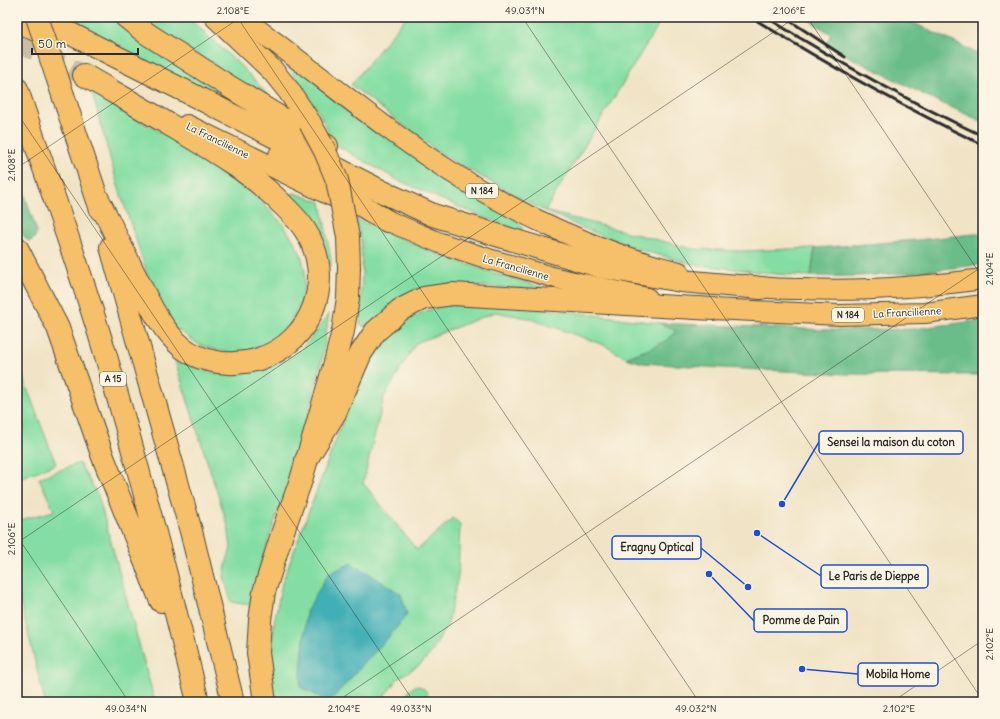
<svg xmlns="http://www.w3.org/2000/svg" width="1000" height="719" font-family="Delius,sans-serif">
  <rect width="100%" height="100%" fill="#fcf5e5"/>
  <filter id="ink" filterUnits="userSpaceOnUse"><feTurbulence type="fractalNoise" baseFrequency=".025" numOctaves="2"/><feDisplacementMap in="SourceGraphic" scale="8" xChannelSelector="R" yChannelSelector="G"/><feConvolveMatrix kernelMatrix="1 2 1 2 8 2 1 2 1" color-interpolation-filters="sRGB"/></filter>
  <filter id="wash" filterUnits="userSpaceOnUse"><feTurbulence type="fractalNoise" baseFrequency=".012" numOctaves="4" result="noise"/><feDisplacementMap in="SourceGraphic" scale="16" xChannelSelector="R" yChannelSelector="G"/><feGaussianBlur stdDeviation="0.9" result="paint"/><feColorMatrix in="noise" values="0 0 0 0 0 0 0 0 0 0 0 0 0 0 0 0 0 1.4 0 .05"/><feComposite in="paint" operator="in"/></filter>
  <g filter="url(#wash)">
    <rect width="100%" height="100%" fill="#f1e4c6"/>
    <path fill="#84dea3" stroke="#588467" d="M63,17h49l6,5 110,73v5l-1,1 -161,-78z
      M140,17h47c32,29 65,56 91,91z
      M406,17h257l-118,194 148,38 51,2 71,-3 -4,28 -35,-2 -84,-10 -51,-14 -58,-22 -38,-17 -100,-54 -94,-72z
      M274,53l244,169 4,5v3l-3,1 -60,-24 -61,-27 -64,-36 -13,-28 -26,-40z
      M92,93l102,58 43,30 24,21 21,21 12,18 7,14 4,16 -1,15 -3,16 -11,21 -10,11 -16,11 -12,5 -19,3 -17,-3 -18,-6 -24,-17 -23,-42 -34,-102z
      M294,193l27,9 11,64 -2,2 -40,-71 1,-3z
      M356,219l72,31 47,17 76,23 -92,-5 -93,43 -6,-4 2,-52 -1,-31z
      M448,304l77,2 133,17 15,5 2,4c-5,11 -37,21 -49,26l-22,-13 -76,-27 -33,-6 -79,31 -32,54 -21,86 54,67 36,-32 7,6 -2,52 -10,47 -17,30 -10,11 -24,15 -4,6 -14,17h-105l-4,-32 4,-47 8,-40 77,-205c7,-13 14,-29 24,-40 18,-18 41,-28 65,-34z
      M329,313l-7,46 -25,99 -27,77 -21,70 -18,-3 -7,-26 3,-15 4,-13 -3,-22 -55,-171c10,6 21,13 33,16 29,7 66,0 90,-18 14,-11 24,-26 33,-40z
      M17,362l39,102 -39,15z
      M79,463l19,32 57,207h-110l-28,-114v-67l37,-10 -15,-33z
      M416,686c9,0 14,8 9,16h-15c-5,-7 -2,-13 6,-16z"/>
    <path fill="#6bbd89" stroke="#4b745a" d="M804,17h97l82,39v66l-48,-22 -109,-55 5,-11z
      M17,171l20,61c-2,5 -3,9 -9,9 -17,-17 -11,-48 -11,-70z
      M983,233v31c-58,8 -113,14 -172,12l4,-28 102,-8z
      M983,320v55l-137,-1 -124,-6 -79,-5 -17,-5c12,-5 44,-15 49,-26l-2,-4 -15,-5 172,7 82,-1z"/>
    <path fill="#3fafb6" stroke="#356d70" d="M352,563l49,31 6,20 -13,17 -65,71 -29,-15 6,-75 22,-38z"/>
  </g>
  <g filter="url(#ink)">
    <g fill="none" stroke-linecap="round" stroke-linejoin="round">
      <path stroke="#c9bfa7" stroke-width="20" stroke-dasharray="20 10" stroke-linecap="butt" d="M17,42l67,33"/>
      <g stroke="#494742" stroke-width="22">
        <path id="trunk" d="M241,17c70,50 135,107 207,153 68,44 152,83 231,102
          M187,125l145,71
          M372,214l68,29 49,16 67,19 91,20
          M746,285c18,3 36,4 55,4 62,3 121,-2 182,-10
          M698,307l15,2 126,6 86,-2 58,-8"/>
      </g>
      <g stroke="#494742" stroke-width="24">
        <path id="motorway" d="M37,17l146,73 200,102 50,23 57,18 112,34 79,14 80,7
          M126,17l20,16 84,54 97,59
          M216,17l56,53 17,21 21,32
          M17,21l33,16
          M84,75c29,17 58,33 86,50 41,24 82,48 115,82 7,7 15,15 20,23 31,48 8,112 -46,129 -8,3 -16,3 -24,4 -17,1 -38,-4 -52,-15 -24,-20 -36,-50 -50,-77 -12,-25 -24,-50 -36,-74
          M17,89c31,94 66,186 93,281 32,110 61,221 88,332
          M64,98l37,112
          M280,155l107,66
          M111,247l80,284 42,171
          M17,248l41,80 45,129 58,144
          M306,460l29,-47 26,-60 14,-21 25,-22 24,-12 28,-4 261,15
          M265,702l-7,-49 2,-33 4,-28 18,-58 19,-54 35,-121 7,-28 5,-33 1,-31 -1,-30"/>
      </g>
      <use href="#trunk" stroke="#f6c06b" stroke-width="20"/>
      <use href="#motorway" stroke="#f6c06b" stroke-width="22"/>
      <path stroke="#2b2b2b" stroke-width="3" d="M751,17c75,47 152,90 232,128
        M766,17c70,44 142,84 217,119
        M784,17l61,40"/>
      <g stroke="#494742" stroke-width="24" stroke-linecap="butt">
        <path id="motorway-bridge" d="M37,17l27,81
          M310,123l15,28 12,29 11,57"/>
      </g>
      <use href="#motorway-bridge" stroke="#f6c06b" stroke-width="22"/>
    </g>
  </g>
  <path fill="none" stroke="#2b2b2b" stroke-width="1" stroke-opacity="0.45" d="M237,17l462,685M522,17l461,684M807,17l176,261M17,113l397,589M17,168l224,-151M17,536l112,166M17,543l779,-526M336,702l647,-436M892,702l91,-62"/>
  <g text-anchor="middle" stroke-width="3" stroke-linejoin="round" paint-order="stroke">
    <g fill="#fcf5e5" stroke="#6a6863" stroke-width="1">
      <rect x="466" y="184" width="32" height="14" rx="3"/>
      <rect x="832" y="308" width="32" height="14" rx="3"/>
      <rect x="100" y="372" width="26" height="14" rx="3"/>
    </g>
    <g font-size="9" font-weight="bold" fill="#2b2b2b">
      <text x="482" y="194">N 184</text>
      <text x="848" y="318">N 184</text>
      <text x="113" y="382">A 15</text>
    </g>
    <g font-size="10" fill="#2b2b2b" stroke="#fcf5e5">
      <text transform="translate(218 140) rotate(26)" y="4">La Francilienne</text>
      <text transform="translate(516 267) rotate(16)" y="4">La Francilienne</text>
      <text transform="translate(907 312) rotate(-3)" y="4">La Francilienne</text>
    </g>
  </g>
  <path fill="none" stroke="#1d4ed8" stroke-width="1.5" d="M782 504L819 442M748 587L701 548M757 533L821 576M709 574L754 621M802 669L858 674"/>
  <g fill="#1d4ed8" stroke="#fcf5e5" stroke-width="1.5">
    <circle cx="782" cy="504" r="4"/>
    <circle cx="748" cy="587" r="4"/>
    <circle cx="757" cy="533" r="4"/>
    <circle cx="709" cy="574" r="4"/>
    <circle cx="802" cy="669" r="4"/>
  </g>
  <g fill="#fcf5e5" stroke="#1d4ed8" stroke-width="1.5">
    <rect x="819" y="431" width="144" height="23" rx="4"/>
    <rect x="612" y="536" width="89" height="23" rx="4"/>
    <rect x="821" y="565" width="107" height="23" rx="4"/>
    <rect x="754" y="609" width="93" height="23" rx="4"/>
    <rect x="858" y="663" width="80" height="23" rx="4"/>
  </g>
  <g font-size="11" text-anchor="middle" font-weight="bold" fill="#2b2b2b">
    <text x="891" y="446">Sensei la maison du coton</text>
    <text x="657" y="551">Eragny Optical</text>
    <text x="874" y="580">Le Paris de Dieppe</text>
    <text x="801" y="624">Pomme de Pain</text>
    <text x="898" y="678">Mobila Home</text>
  </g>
  <rect width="1000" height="719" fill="none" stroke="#fcf5e5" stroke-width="44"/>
  <path d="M32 48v6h106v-6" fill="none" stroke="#2b2b2b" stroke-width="2"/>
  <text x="38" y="48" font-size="12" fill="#2b2b2b" stroke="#fcf5e5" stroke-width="3" paint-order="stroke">50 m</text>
  <rect x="22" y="22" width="956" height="675" fill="none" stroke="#2b2b2b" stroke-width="1.5"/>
  <g font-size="10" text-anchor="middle" fill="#2b2b2b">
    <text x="233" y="14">2.108°E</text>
    <text x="525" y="14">49.031°N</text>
    <text x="789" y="14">2.106°E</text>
    <text transform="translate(11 165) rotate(-90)" y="4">2.108°E</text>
    <text transform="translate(989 269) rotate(-90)" y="4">2.104°E</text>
    <text transform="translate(11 539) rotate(-90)" y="4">2.106°E</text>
    <text transform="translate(989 644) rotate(-90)" y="4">2.102°E</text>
    <text x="126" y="712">49.034°N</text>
    <text x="344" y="712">2.104°E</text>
    <text x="411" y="712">49.033°N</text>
    <text x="696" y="712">49.032°N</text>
    <text x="899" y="712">2.102°E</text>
  </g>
</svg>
